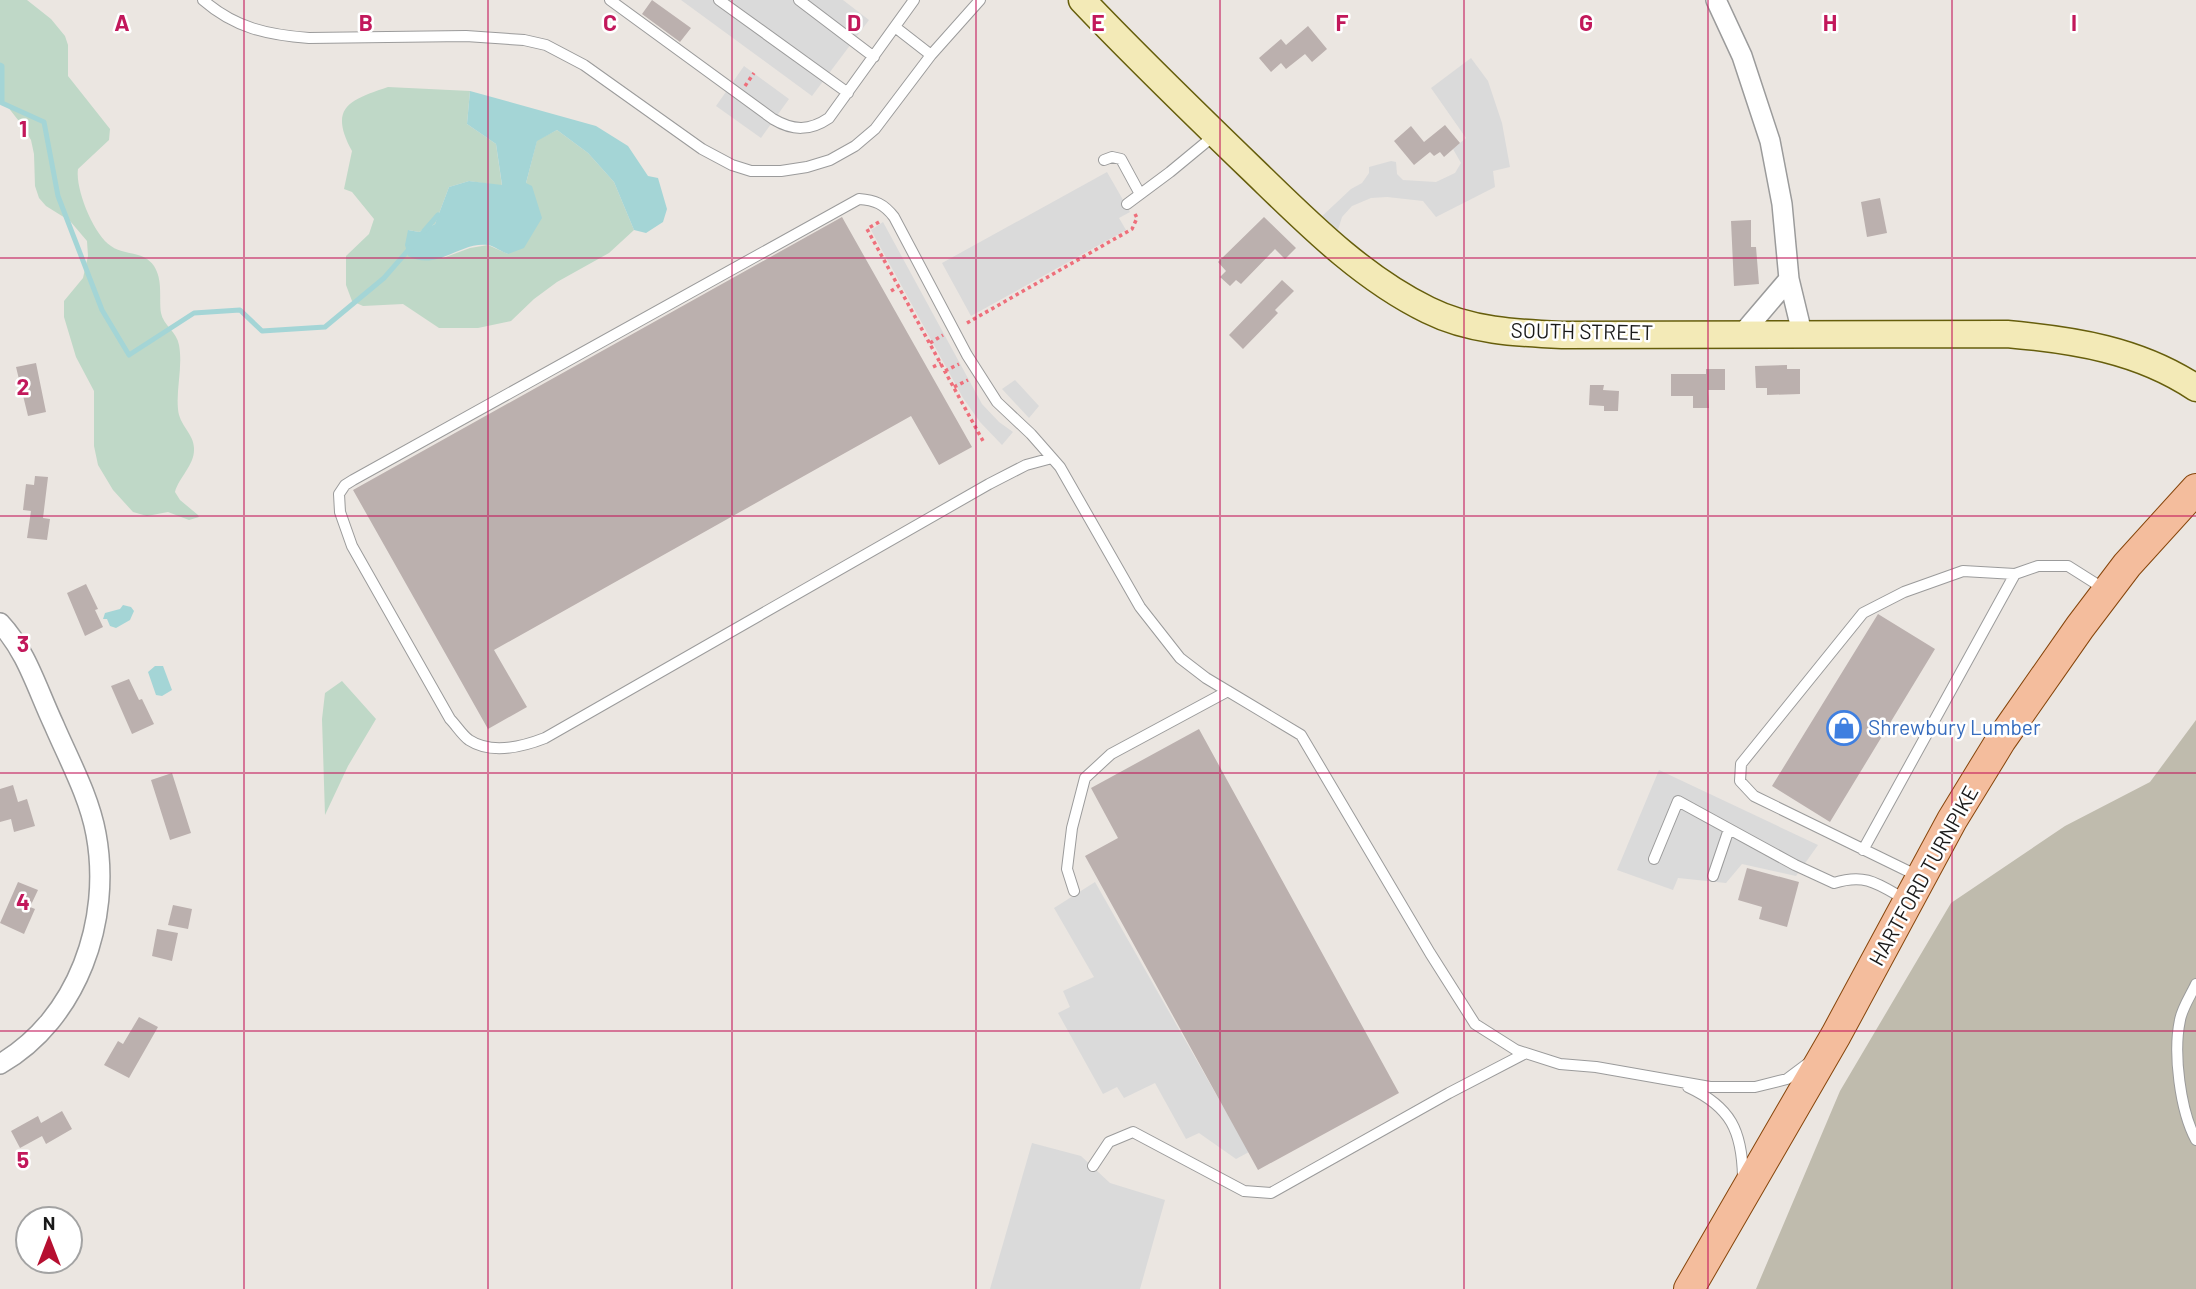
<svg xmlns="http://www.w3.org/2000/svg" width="2196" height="1289" font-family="Barlow,sans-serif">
  <rect width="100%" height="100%" fill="#ebe6e1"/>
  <path fill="#bfbbad" d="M2196,720v569h-440l84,-198 111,-188 114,-77 85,-44z"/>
  <path fill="#bfd8c7" d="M0,0h27l24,19 14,17 3,9v31l42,53 -1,11 -31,29c-3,20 16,66 33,77 13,10 32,4 43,20 9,14 5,31 7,47 2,12 16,19 18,32 4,22 -3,43 -1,64 1,16 16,25 16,39 1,17 -15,29 -19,44l5,8 18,15 1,2 -10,3 -21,-8 -21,4 -14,-4 -20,-22 -15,-25 -4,-19v-55l-18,-34 -12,-40v-16l19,-23 5,-22 -1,-15 -17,-20 -24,-15 -7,-8 -4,-12 -1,-32 -3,-14 -9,-15 -22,-28z
    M388,87l82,4 -3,33 29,20 6,42 -33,-5 -20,6 -14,37 -16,8 -11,-2 35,28 27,-10 18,-3 20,9 29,-114 20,-10 31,23 26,29 20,48 -25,23 -52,29 -23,17 -23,22 -33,7h-39l-36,-24 -40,2 -11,-5 -6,-16v-29l23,-22 5,-15 -22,-27 -8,-3 8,-38c-24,-44 -2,-51 36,-64z
    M342,681l34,38 -28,47 -23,49 -3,-96 3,-26z"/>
  <path fill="#dadada" d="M681,0h162l26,20 -57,76z
    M1471,58l17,23 14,42 8,44 -17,4 2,16 -59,30 -13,-16 -36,-4 -16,1 -19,8 -10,11 -5,16 -18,-14 32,-30 11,-6 7,-10v-6l22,-6 5,1 1,12 6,6 33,2 19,-9 6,-10 -8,-14 13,-11 -35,-50z
    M744,66l45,33 -28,39 -45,-32z
    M1107,172l23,40 -11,6 7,12 -155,86 -29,-53z
    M883,222l99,182 17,18 14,10 -11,13 -22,-23 -17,-24 -92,-168z
    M1015,380l24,26 -10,12 -27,-29z
    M1659,770l159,75 -22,31 -54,-12 -16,19 -48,-5 -5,12 -56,-20z
    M1095,882l154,270 -13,7 -37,-26 -13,6 -31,-56 -31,15 -7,-11 -14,7 -45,-81 12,-6 -7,-16 31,-14 -40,-69z
    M1032,1143l49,13 29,27 55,17 -25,89h-150z"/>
  <path fill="#a4d5d6" d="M470,91l126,35 32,20 20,30 10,2 9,31 -4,13 -17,11 -12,-3 -20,-48 -26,-29 -31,-23 -20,11 -11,42 6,3 10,32 -18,30 -16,6c-6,-2 -14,-8 -20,-9 -28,-4 -51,27 -80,11l-3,-11 3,-15 11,2 16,-8 14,-37 20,-6 33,4 -6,-41 -29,-20z
    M123,605l8,2 3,4 -4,9 -14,8 -6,-2 -3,-7h-4l2,-6 15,-4z
    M155,666h8l9,24 -10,6 -6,-1 -8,-23z"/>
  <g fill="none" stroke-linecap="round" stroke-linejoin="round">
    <path stroke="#a4d5d6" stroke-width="5" d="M0,65l2,1v37l42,19 14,74 44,114 27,45 65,-42 46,-3 22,21 63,-4 59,-49 27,-31
      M424,231l14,-16"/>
  </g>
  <path fill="#bbb0ae" d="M652,0l39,28 -11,14 -38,-28z
    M1308,26l19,23 -15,13 -7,-8 -19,15 -5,-6 -10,9 -12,-14 22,-19 5,6z
    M1445,125l15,18 -16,14 -4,-5 -6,4 -4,-4 -16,13 -20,-24 17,-15 13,16z
    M1880,198l7,35 -20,4 -6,-35z
    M842,217l130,230 -33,18 -28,-49 -417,234 33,57 -39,22 -135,-239z
    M1264,217l32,31 -11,11 -10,-10 -34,35 -5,-4 -6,6 -10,-9 6,-6 -8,-9z
    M1751,220v27h5l3,37 -25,2 -3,-65z
    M1282,280l12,11 -19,19 3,3 -35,36 -14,-14z
    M36,363l10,49 -18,4 -12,-49z
    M1787,365v4h13v25l-33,1v-7h-11l-1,-22z
    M1706,369h19v21h-17l1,18h-16v-12h-22v-22h35z
    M1590,385h14l-1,5 16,1 -1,20h-14v-5l-15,-1z
    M35,476l13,1 -5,41 7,1 -3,21 -20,-2 4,-27 -8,-1 3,-26 8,1z
    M86,584l12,25 -3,1 8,17 -18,9 -18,-43z
    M1878,614l57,35 -105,173 -58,-36z
    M129,679l10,21 3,-1 12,25 -22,10 -21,-48z
    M1199,729l200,364 -141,77 -173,-314 33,-18 -27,-50z
    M172,773l19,60 -21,7 -19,-60z
    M13,785l5,17 9,-3 8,27 -21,6 -3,-13 -11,3v-33z
    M1747,868l52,14 -12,45 -28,-8 3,-12 -24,-7z
    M18,882l20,8 -8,17 5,2 -11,25 -24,-11z
    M173,905l19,4 -4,20 -20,-4z
    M157,929l21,4 -6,28 -20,-5z
    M139,1017l19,10 -29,51 -25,-13 14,-24 5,3z
    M62,1111l10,18 -26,15 -4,-8 -22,12 -9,-17 27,-15 3,7z"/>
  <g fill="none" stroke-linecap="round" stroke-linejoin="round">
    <g stroke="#9b9b9b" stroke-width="12">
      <path id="lane" d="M203,0c32,28 65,35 106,38l157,-2 58,4 22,5 38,20 118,84 30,16 19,6h30l26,-4 23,-7 25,-14 20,-17 56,-74 49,-55
        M610,0l163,119c20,12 37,12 56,-1l85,-118
        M719,0l129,93
        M799,0l75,57
        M895,27l36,28
        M1104,160l8,-3 9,2 19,35
        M1127,204l43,-32 46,-38
        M1052,458l-26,7 -37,19 -444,254c-23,9 -53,17 -76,2 -7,-5 -13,-15 -19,-21l-98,-173 -12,-34 -1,-18 6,-9 8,-5 506,-281c16,1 25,5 35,18l73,138 30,47 34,32 29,33 80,140 40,51 26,20 95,57 129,218 45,71 41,26 44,14 36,3 114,20h45l32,-8 20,-15
        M1863,850l152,-276
        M1654,859l24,-58 117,64 39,18c32,-10 44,1 72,17
        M1713,876l16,-47
        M1918,876l-164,-80 -14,-15 1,-17 122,-151 41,-21 59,-21 52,3 23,-8h30l38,24
        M1074,891l-7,-22 5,-41 13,-50 26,-24 117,-63
        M2196,984c-5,11 -14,24 -16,36 -7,33 0,90 16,120
        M1688,1087c43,20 54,44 55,90
        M1093,1166l16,-24 24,-10 111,59 27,2 178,-100 75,-39"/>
    </g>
    <g stroke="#9b9b9b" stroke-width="22">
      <path id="street" d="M1716,0l26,56 28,85 12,63 7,75 13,54
        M1743,333l46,-54
        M0,623c27,29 37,66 54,102 15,35 35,71 42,109 16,86 -18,185 -96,230"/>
    </g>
    <g stroke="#665e0c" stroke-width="29">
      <path id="secondary" d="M1082,0c55,58 112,113 169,168 54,52 109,109 177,142 42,21 88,23 134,25l445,-1c67,6 132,16 189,54"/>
    </g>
    <g stroke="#86450b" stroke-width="32">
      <path id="primary" d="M1689,1289l147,-254 116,-215 49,-80 79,-113 47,-62 69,-76"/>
    </g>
    <path stroke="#ee6f7b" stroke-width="3.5" stroke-dasharray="3.5 3.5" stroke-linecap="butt" d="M745,86l9,-13
      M879,222l-12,7 116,212 -2,2
      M891,291l8,-5
      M967,323l165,-94 5,-11 -3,-6
      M930,343l13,-8
      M933,367l8,-4
      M945,371l14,-7
      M954,387l14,-7"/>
    <use href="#lane" stroke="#fff" stroke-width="10"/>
    <use href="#street" stroke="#fff" stroke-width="19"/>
    <use href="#secondary" stroke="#f3eab7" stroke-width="26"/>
    <use href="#primary" stroke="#f4bd9d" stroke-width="30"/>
  </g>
  <path fill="none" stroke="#c2185b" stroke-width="2" stroke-opacity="0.55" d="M244,0v1289M488,0v1289M732,0v1289M976,0v1289M1220,0v1289M1464,0v1289M1708,0v1289M1952,0v1289M0,258h2196M0,516h2196M0,773h2196M0,1031h2196"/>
  <defs>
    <g id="shop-ring" transform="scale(1.75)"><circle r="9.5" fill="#fff" stroke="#3f7fe0" stroke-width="1.5"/><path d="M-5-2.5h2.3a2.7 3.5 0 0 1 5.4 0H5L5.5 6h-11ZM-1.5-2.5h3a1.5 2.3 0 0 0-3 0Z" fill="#3f7fe0"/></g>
  </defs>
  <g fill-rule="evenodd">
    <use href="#shop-ring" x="1844" y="728"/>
  </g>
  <g text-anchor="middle" stroke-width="5" stroke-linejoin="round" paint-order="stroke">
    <g font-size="21" fill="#1a1a1a" stroke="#fff">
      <text transform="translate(1582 332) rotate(1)" y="7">SOUTH STREET</text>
      <text transform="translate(1924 876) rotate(-61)" y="7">HARTFORD TURNPIKE</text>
    </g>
    <g font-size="21" fill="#366cbe" stroke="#fff" text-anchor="start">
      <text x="1868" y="735">Shrewbury Lumber</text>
    </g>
  </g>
  <g font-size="23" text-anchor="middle" font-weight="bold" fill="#c2185b" stroke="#fff" stroke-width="5" stroke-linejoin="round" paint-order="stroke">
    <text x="122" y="31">A</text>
    <text x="366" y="31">B</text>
    <text x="610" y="31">C</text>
    <text x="854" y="31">D</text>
    <text x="1098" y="31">E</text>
    <text x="1342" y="31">F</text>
    <text x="1586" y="31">G</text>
    <text x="1830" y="31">H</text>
    <text x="2074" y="31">I</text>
    <text x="23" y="137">1</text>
    <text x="23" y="395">2</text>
    <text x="23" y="652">3</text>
    <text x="23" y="910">4</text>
    <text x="23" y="1168">5</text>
  </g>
  <g transform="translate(49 1240)"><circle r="33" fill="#ffffff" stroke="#a3a3a3" stroke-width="2"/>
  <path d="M0-5L12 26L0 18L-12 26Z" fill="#b60f30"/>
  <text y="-10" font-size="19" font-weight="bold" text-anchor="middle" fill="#1a1a1a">N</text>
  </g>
</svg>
